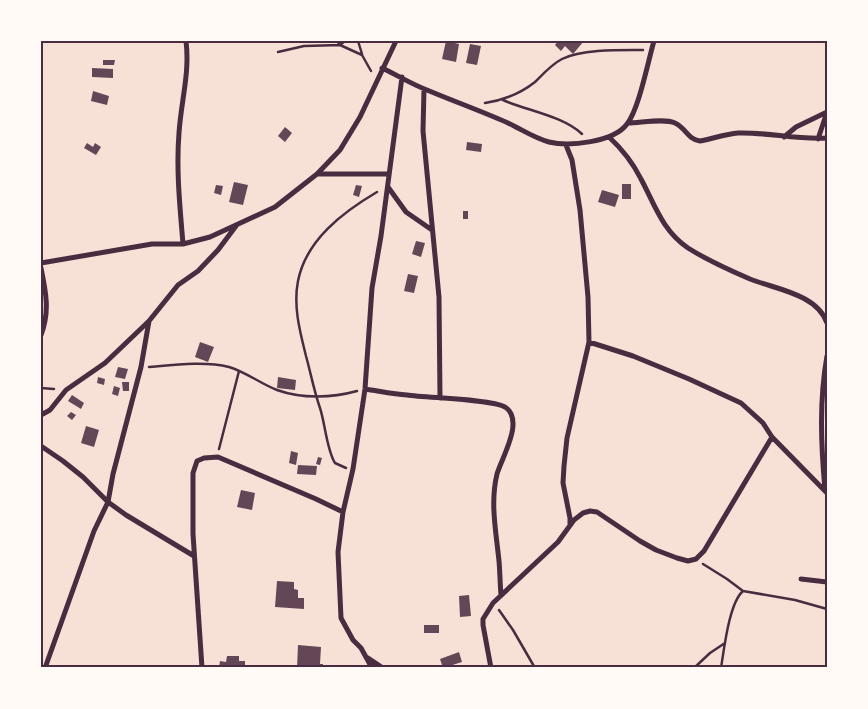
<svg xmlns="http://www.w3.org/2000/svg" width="868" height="709" font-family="'Space Grotesk',sans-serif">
  <rect width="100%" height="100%" fill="#f7e1d7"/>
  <path fill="#644757" d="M446,41l13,3 -3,18 -14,-3z
    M558,41l7,2 1,-2h18l-11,13 -8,-8 -4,5 -6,-6z
    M470,44l11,2 -4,19 -11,-2z
    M103,60h12l-1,5h-11z
    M92,68l21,1v9l-21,-1z
    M93,91l16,5 -2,9 -16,-4z
    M285,127l7,6 -7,9 -7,-6z
    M467,142l15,2 -1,8 -15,-2z
    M87,143l6,4 2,-4 6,4 -5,8 -12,-7z
    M234,182l14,3 -5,20 -14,-3z
    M622,184h9v15h-9z
    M216,185l7,1 -2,9 -7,-2z
    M356,185l6,1 -3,11 -6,-2z
    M602,190l17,5 -4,12 -17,-5z
    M463,211h5v8h-5z
    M416,241l9,2 -4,14 -9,-3z
    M408,274l10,2 -4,17 -10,-2z
    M200,342l14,5 -6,15 -13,-5z
    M118,367l10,2 -3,10 -10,-2z
    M98,377l7,2 -1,6 -7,-2z
    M278,377l18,3 -1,10 -18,-2z
    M122,382h7v9h-6z
    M114,386l6,2 -2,8 -6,-2z
    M72,395l12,8 -3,6 -13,-8z
    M71,412l5,3 -4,5 -5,-4z
    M86,426l13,4 -5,17 -13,-4z
    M291,451l7,2 -2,12 -7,-2z
    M318,457l4,1 -2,7 -4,-1z
    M298,465l19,1 -1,9 -19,-1z
    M241,490l14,3 -3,17 -15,-3z
    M277,581l17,1v7l4,1v8h6v11l-29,-2z
    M469,595l2,21 -11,1 -1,-21z
    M424,625h15v8h-15z
    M298,645l23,2 -1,17h3v4h-26z
    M459,652l3,10 -19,6 -3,-9z
    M227,656h12v5h6v7h-26l1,-7 6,1z"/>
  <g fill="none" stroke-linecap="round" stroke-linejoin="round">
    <path stroke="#4a2c40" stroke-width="2.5" d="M337,41l3,4 22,10 9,16
      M358,41l4,13
      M278,52l26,-6 36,-1 5,-4
      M503,100c25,11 60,16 79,34
      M485,103c19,-3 35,-9 50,-21 8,-8 17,-18 27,-23 20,-10 58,-9 81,-9
      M149,367c24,-2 56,-6 80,0 17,5 32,17 48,23 25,9 55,8 80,1
      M41,388l13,1
      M219,449l20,-78
      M346,468l-11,-5c-8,-12 -10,-40 -15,-55 -6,-17 -9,-34 -14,-52 -6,-24 -13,-50 -8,-75 8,-41 45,-69 79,-89
      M703,564l24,15 16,12
      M499,610l14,20 22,38
      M694,668l16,-15 15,-10
      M721,668c3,-18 8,-65 22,-77l52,9 32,9"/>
    <path stroke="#4a2c40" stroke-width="5" d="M382,68c15,7 29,16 45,22 26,11 54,21 81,33 13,6 26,15 41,19 20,5 65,0 78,-18 12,-15 21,-63 27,-83
      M424,89l-1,42 16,166 1,101
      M628,123c12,0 37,-5 47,0 11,5 12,16 25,18 12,-2 25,-7 38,-8 30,-1 58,7 89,5
      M609,137c13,12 24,26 32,42 14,26 21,51 47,69 19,12 41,22 62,31 25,10 67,15 77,44
      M784,137l12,-10 31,-15
      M818,139l9,-27
      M566,145l6,15 8,50 8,87 1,45 -22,96 -3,28 -1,17 7,35v6
      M317,174h71
      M388,187l18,25 26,18
      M183,244c-3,-37 -7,-74 -4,-111 2,-32 11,-60 7,-92
      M41,263l111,-19h31l27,-7 65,-30 42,-33 23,-24 20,-33 36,-76
      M41,268c5,24 9,44 0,67
      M589,342l44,14 56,23 52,24 22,20 9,14 55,56
      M365,389c14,2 28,5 42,6 20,3 83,4 98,12 20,13 -3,50 -8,67 -7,29 -1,57 2,87 1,11 1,23 2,34
      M41,415l9,-5 16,-20 39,-27 44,-42 29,-36 20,-14 20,-21 18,-24
      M41,446l22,15 20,16 25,25 18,13 68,41
      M825,490c-4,-45 -6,-89 2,-134
      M801,579l26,3
      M368,658l15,10
      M45,668l49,-137 14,-29 5,-28 28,-107 8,-46
      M202,668l-9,-134v-61l4,-12 7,-3 14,-1 98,42 27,13
      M372,668l-11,-20 -8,-8 -12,-22 -3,-66 5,-40 10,-43 12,-80 7,-101 9,-52 21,-159
      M491,668l-8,-43v-6l10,-16 65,-61 16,-22 9,-7 7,-2 7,1 43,29 16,9 21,8 11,3 8,-2 8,-8 68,-114"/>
  </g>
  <rect width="868" height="709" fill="none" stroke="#fffaf5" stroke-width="85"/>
  <rect x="42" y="42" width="784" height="624" fill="none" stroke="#4a2c40" stroke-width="2"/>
</svg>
